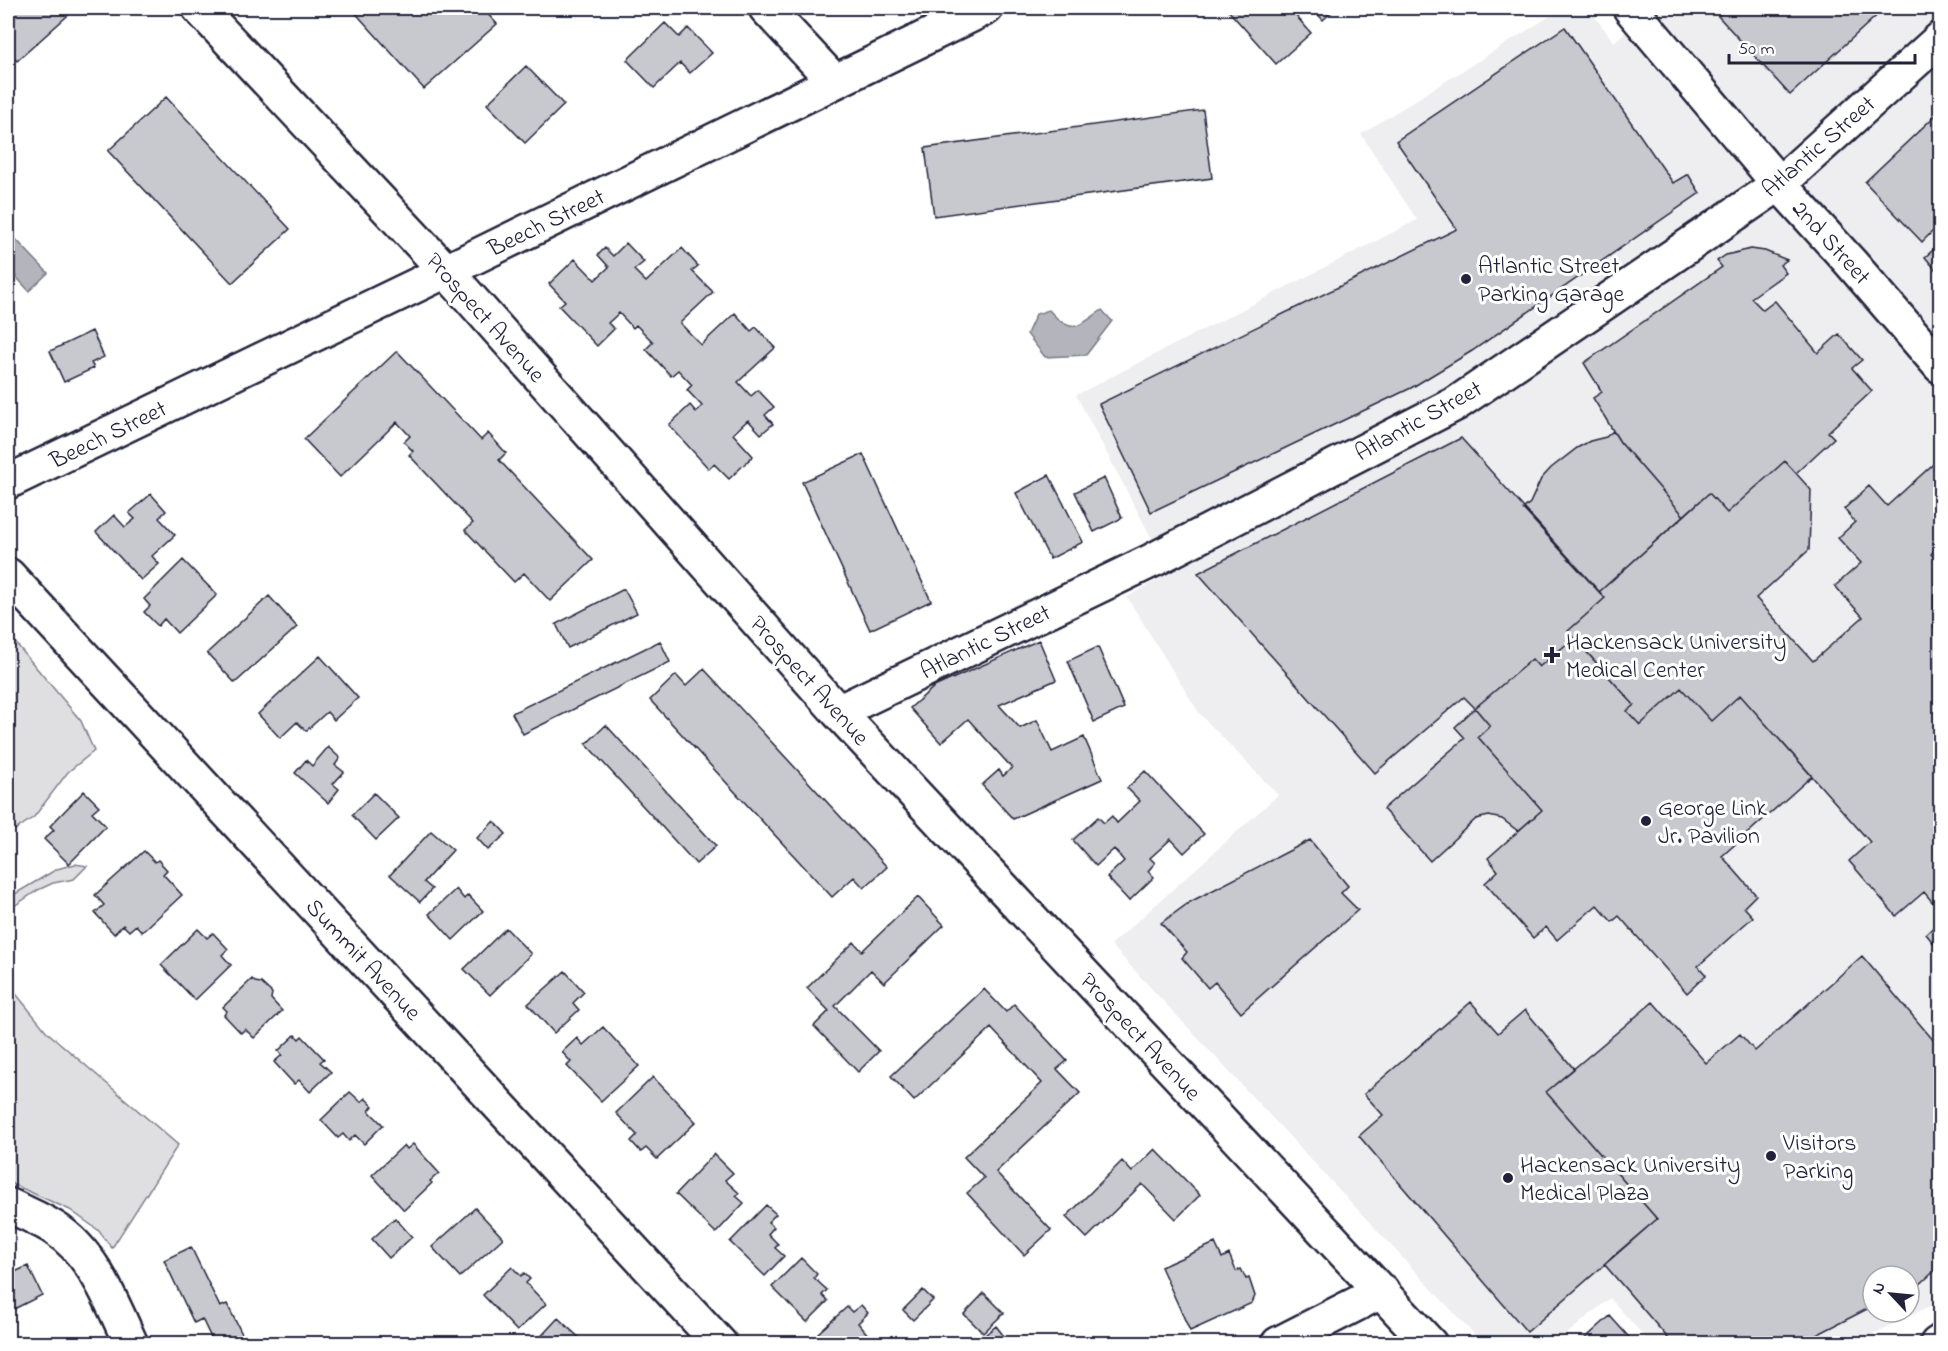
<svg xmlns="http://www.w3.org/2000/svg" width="1948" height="1351" font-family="'Indie Flower',sans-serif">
  <rect width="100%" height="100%" fill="#fff"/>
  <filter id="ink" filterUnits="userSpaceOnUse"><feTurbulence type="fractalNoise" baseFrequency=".0167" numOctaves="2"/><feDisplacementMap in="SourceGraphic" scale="12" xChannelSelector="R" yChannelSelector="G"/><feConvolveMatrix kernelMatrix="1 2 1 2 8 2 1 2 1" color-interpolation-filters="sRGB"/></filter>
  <g filter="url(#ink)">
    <path fill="#eeeef1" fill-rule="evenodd" d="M1563,8h25l26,34 38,-34h288v1293l-85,42h-205l-40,-45 -54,45h-74l-371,-398 167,-150 -79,-82 -72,-116 43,-24 -94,-178 341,-175 -56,-86zM1873,1276h36v36h-36z"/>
    <path fill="#dfdfe2" stroke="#80808e" stroke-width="1.5" d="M8,634l73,87 13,30 -26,21 -34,45 -19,13 -7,-4z
      M75,864l12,2 -13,13 -21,4 -15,7 -30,20v-12l49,-29z
      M8,984l39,48 131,113 -66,103 -14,-18 -28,-20 -62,-28z"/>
    <path fill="#b4b4bc" stroke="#7a7a88" stroke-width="1.5" d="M8,231l40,42 -19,18 -21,-23z
      M1049,310c23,26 29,17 53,0l10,11 -26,34 -41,2 -18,-23 9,-20z"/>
    <path fill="#c8c8cf" stroke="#22223b" stroke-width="1.5" d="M8,8h68l-59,53 -9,-10z
      M351,8h131l15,16 -73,65z
      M1226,8h63l22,25 -35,31z
      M1312,8h24l-13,12z
      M1719,8h166l-95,87 -72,-79 5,-4z
      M665,23l14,14 9,-9 24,25 -22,20 -10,-10 -26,25 -27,-28z
      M1565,27l108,156 15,-9 12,19 -228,158 -61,37 -260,124 -52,-108 358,-175 -61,-88z
      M526,66l38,39 -39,38 -38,-39z
      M166,97l124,132 -58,54 -124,-132z
      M1203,110l9,68 -278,38 -9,-68z
      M1940,111v113l-18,18 -57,-60z
      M626,243l18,19 -10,8 12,12 36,-34 16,18 -6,5 21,21 -33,31 21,22 34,-32 16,18 5,-4 19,21 -37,34 13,14 7,-6 16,17 -9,8 8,9 -12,10 -13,-14 -15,14 20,22 -24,23 -15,-15 -5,5 -40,-44 21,-20 6,7 6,-6 -15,-16 5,-5 -14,-15 -7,6 -25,-27 7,-7 -17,-17 -3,3 -14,-15 -11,10 6,6 -17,17 -38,-40 6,-5 -16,-17 26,-25 20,21 14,-13 -11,-12 7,-7 8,8z
      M1940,244v31l-15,-18z
      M1751,249l14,2 22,9 -7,5 6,8 -35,25 12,12 12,-9 43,52 21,-19 23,26 -10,8 20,23 -44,41 6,6 -38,35 -11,-12 -58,52 -18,-20 -25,23 -64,-74 -27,-44 9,-6 -18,-29 138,-96 -5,-6 9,-6z
      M92,331l12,26 -13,6 3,5 -30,14 -14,-31z
      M397,351l84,89 7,-7 18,20 -7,7 94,100 -43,41 -26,-28 -10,9 -49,-52 8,-7 -64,-68 4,-4 -9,-9 6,-6 -13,-14 -57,55 -36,-38z
      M1613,431l7,11 64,74 -85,76 -76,-83 7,-6 11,-24 10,-11 26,-20 13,-7 16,-4z
      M1461,438l144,160 -37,33 6,7 -35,29 -7,-8 -57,49 -11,-11 -89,76 -177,-200z
      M863,454l68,147 -61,29 -68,-148z
      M1940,458v87l-9,9 9,10v14l-6,6v44l6,-5v288l-16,-19 -28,24 -47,-55 21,-19 -130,-147 -29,26 -30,-33 -41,37 -13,-14 7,-6 -66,-74 37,-33 -6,-6 110,-99 18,20 58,-52 26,29 -2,60 -53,48 57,63 50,-44 -28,-31 26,-23 -23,-25 17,-16 -11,-13 25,-23 18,20z
      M1049,475l34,67 -33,17 -34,-66z
      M1104,478l18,40 -28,14 -19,-40z
      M151,494l15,17 -7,7 16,17 -23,21 7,8 -18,16 -45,-48 18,-17 11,12 10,-8 -6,-6z
      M183,560l34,35 -40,38 -13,-14 -6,7 -14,-14 6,-6 -6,-7z
      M624,589l13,24 -69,35 -12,-24z
      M269,596l28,31 -62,56 -28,-30z
      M1574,638l60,67 -7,6 13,14 41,-37 30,33 29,-26 72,81 -90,80 34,39 -12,12 9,10 -55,49 8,9 -19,18 -68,-77 -7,6 -15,-17 -40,35 -11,-13 -13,11 -48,-55 13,-12 -10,-13 54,-48 -64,-73 12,-11 -15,-18 57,-49 7,8z
      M1039,640l17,40 -57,25 21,23 17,-8 15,32 32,-15 18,42 -89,40 -31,-34 17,-15 4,6 9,-8 -44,-49 -27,24 -31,-35 24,-21z
      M660,641l10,21 -147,72 -11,-21z
      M1098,647l26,61 -30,14 -26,-61z
      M320,656l38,42 -24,22 -7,-8 -21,19 -9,-9 -17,16 -22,-24z
      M704,669l183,198 -23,21 -10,-11 -22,20 -182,-197 26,-25 10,11z
      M1475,708l15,18 -12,11 64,73 -24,21 -16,-12 -13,-3 -13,3 -46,42 -47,-52 82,-71 -10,-11z
      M606,725l110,121 -20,18 -110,-120z
      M328,747l12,11 -5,7 9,7 -11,12 6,5 -11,14 -33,-30 11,-13 6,6z
      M1145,771l59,63 -20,19 -13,-14 -21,19 5,5 -7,8 6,6 -25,24 -22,-24 17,-16 -10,-12 -18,17 -23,-26 25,-23 6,6 8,-7 5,7 23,-22 -13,-13z
      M84,791l15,15 -7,6 14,14 -37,38 -25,-25 10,-9 -4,-4z
      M374,793l25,25 -23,22 -24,-25z
      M494,821l12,13 -18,16 -11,-12z
      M431,831l22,19 -29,32 8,7 -12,13 -30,-27z
      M1310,840l38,46 -7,7 17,17 -117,103 -26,-31 -7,6 -26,-30 5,-6 -26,-29 29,-21z
      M144,851l11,11 3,-2 9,10 -4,4 19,21 -40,37 -6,-7 -7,6 -6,-6 -9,9 -19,-21 9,-8 -9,-10z
      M456,889l8,10 4,-4 15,16 -30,29 -24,-26z
      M918,897l26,28 -60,58 -13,-13 -36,36 44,45 -21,21 -44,-46 15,-15 -22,-23 47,-46 8,9z
      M1940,921v30l-14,-17z
      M506,928l25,26 -41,41 -26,-26z
      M198,929l9,9 6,-5 15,16 -6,6 9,10 -36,35 -34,-35z
      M1862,956l78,92v218l-23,21 -11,-12 -33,1v30l-74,38h-126l-69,-80 53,-45 -111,-127 107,-90 53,61 34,-29 15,17z
      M565,971l19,21 -11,11 6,7 -25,23 -26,-29z
      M252,979l3,3 6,1 11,10 -1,6 11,12 -28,27 -9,-9 -4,4 -17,-18 3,-4 -4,-4z
      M984,989l22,23 8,-8 53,57 -10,8 23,24 -84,79 55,58 -27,25 -57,-62 17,-15 -20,-21 78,-74 -51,-55 -77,73 -23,-25z
      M1471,1002l27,31 27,-23 49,59 -28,23 111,127 -130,113 -168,-196 24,-21 -19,-21z
      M603,1027l36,39 -38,35 -34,-35 4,-4 -9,-10 15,-14 6,7z
      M295,1035l4,4 3,-3 22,23 -4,3 11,10 -21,20 -11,-12 -5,4 -20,-22 8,-7 -4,-4z
      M653,1077l43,45 -39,37 -11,-11 -5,4 -10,-11 6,-6 -21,-22z
      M350,1092l11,10 4,-4 8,8 -4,5 14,14 -19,19 -9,-9 -6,6 -6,-7 -5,4 -17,-18z
      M413,1144l26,29 -9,8 2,2 -28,27 -32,-35 32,-30 3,4z
      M1155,1149l45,46 -24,24 -34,-35 -55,54 -21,-21 56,-56 10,11z
      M714,1154l19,19 -8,7 14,13 -3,3 8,7 -28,30 -40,-39z
      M766,1205l10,9 -8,8 6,5 -6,7 10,10 -3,4 9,8 -19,20 -35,-34z
      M475,1208l28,30 -43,39 -28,-30z
      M395,1218l17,19 -23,21 -17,-19z
      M1215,1243l7,15 7,-4 7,17 5,-2 5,10 3,-1 6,18 -3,7 -62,28 -29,-64z
      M191,1247l29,60 7,-3 20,40h-33l-12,-25 -8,4 -30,-63z
      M801,1258l16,16 -3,4 13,12 -5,5 6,6 -21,21 -35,-35z
      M28,1266l14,29 -34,17v-37z
      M512,1267l9,9 3,-3 6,6 -4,4 20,21 -29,27 -34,-36z
      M923,1290l10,10 -20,20 -10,-10z
      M984,1293l20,20 -21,20 -19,-19z
      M861,1305l7,8 -10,10 11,13 -4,5 2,3h-39l-10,-11 29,-26 5,5z
      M1610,1316l25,28h-56z
      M558,1318l28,26h-52z
      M996,1326l7,9 -10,8 -7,-9z"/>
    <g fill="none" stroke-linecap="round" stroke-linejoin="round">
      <g stroke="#22223b" stroke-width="38">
        <path id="minor" d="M199,8l247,263 392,441 592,632
          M766,8l68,73
          M1630,8l149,176 72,79 89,103
          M8,482l438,-211 540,-263
          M8,575l712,769
          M838,712l315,-152 304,-157 322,-219 161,-145
          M8,1205c15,7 32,14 46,23 40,25 58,75 77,116
          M1278,1344l104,-53"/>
      </g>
      <g stroke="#22223b" stroke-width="38">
        <path id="major" d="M1937,1344l3,-2"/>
      </g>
      <use href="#minor" stroke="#fff" stroke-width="33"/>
      <use href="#major" stroke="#fff" stroke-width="33"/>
    </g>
  </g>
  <g fill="#22223b" stroke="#fff" stroke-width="2">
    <circle cx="1466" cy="279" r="6"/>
    <path d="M1549 646h6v6h6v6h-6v6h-6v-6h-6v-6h6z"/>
    <circle cx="1646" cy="821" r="6"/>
    <circle cx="1771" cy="1156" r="6"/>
    <circle cx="1508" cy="1178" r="6"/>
  </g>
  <g text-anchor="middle" stroke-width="6" stroke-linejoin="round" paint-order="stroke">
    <g font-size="24" fill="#22223b" stroke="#fff">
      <text transform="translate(1818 146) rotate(-41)" y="8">Atlantic Street</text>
      <text transform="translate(546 222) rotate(-26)" y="8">Beech Street</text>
      <text transform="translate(1832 242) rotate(48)" y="8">2nd Street</text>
      <text transform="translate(486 317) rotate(48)" y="8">Prospect Avenue</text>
      <text transform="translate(1418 420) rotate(-29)" y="8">Atlantic Street</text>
      <text transform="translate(108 434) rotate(-26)" y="8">Beech Street</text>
      <text transform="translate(985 641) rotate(-26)" y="8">Atlantic Street</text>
      <text transform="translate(810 680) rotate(48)" y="8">Prospect Avenue</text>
      <text transform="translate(364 959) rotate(47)" y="8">Summit Avenue</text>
      <text transform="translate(1141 1036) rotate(47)" y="8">Prospect Avenue</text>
    </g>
    <g font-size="24" fill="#22223b" stroke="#fff" text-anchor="start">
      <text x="1478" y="273">Atlantic Street<tspan x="1478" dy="28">Parking Garage</tspan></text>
      <text x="1566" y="649">Hackensack University<tspan x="1566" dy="28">Medical Center</tspan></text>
      <text x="1658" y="815">George Link<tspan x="1658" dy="28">Jr. Pavilion</tspan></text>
      <text x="1783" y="1150">Visitors<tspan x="1783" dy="28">Parking</tspan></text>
      <text x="1520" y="1172">Hackensack University<tspan x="1520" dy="28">Medical Plaza</tspan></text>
    </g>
  </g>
  <rect width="1948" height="1351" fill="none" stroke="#fff" stroke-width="30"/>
  <rect x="15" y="15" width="1918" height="1321" fill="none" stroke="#22223b" stroke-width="2" filter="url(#ink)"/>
  <g transform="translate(1891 1294) rotate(296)"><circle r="28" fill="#ffffff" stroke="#a7a7b1" stroke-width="1.5"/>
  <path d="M0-4.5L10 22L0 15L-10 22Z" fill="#22223b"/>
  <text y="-9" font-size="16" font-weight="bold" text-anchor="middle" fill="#22223b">N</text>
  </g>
  <path d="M1729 54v9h186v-9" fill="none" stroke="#22223b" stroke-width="3"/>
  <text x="1738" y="54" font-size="18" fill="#22223b" stroke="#ffffff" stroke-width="4.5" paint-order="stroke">50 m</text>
</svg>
